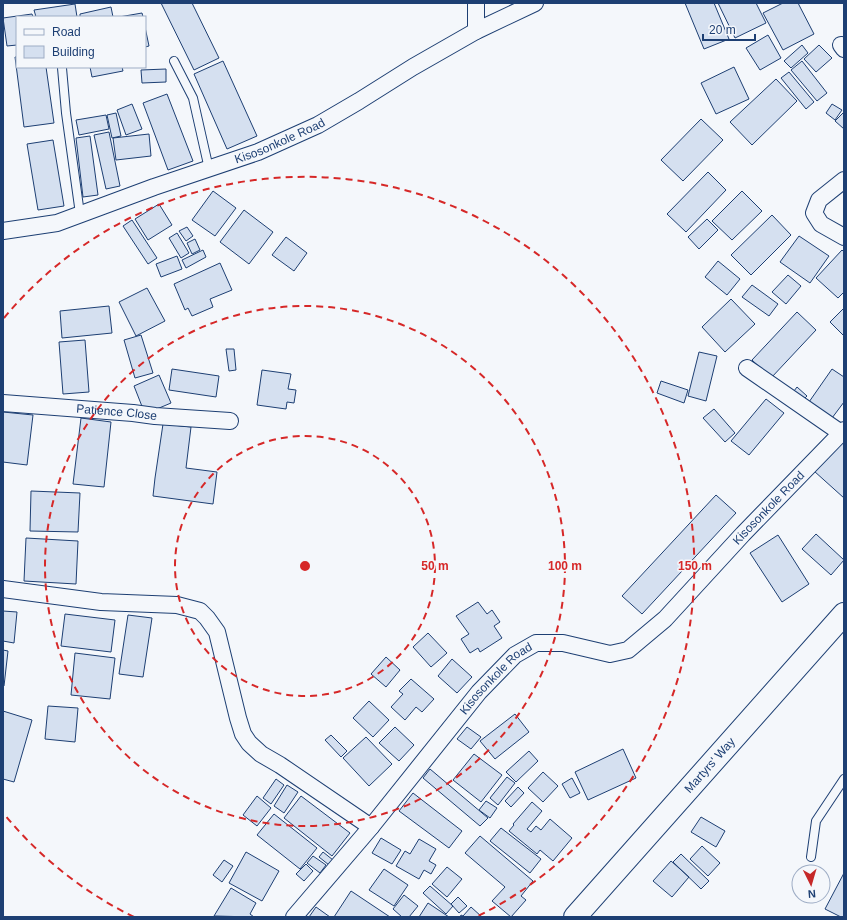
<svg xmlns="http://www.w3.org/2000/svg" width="847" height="920" font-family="Arial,sans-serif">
  <rect width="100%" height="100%" fill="#f4f7fb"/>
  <path fill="#d5e0f0" stroke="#1d3f73" d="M161,3h31l27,55 -25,12z
    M685,3h29l15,36 -25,10z
    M718,3h38l10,20 -31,15z
    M783,3h15l16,31 -31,16 -20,-37z
    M75,4l2,13h-41l-2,-7z
    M111,7l2,10h-33v-3z
    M142,13l1,4h-24z
    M32,14l1,3h-16v28l-10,1 -4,-28z
    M145,27l4,19 -4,1z
    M768,35l13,23 -21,12 -14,-22z
    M802,45l6,8 -17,15 -7,-7z
    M819,45l13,13 -16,14 -12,-13z
    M15,57h2v10h29l8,56 -30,4z
    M223,61l34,75 -30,13 -33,-75z
    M802,61l25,32 -10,8 -26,-31z
    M90,67h32l1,4 -31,6z
    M734,67l15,32 -33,15 -15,-31z
    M166,69v13l-24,1 -1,-13z
    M789,72l25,30 -8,7 -25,-31z
    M776,79l21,22 -45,44 -22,-23z
    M167,94l26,67 -25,9 -25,-67z
    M132,104l10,25 -16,6 -9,-25z
    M832,104l10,6 -7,10 -9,-7z
    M844,112v17l-9,-8z
    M116,113l5,23 -9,2 -5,-23z
    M106,115l3,14 -30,6 -3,-15z
    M701,119l22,21 -40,41 -22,-21z
    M109,132l11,54 -14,3 -12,-54z
    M149,134l2,22 -35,4 -3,-22z
    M90,136l8,59 -15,2 -7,-59z
    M53,140l11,66 -26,4 -11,-66z
    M708,172l18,18 -40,42 -19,-18z
    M213,191l23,17 -21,28 -23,-16z
    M742,191l20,20 -30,29 -20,-19z
    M159,204l13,21 -24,15 -13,-21z
    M244,210l29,22 -24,32 -29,-22z
    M772,215l19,20 -40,40 -20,-20z
    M707,219l11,11 -19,19 -11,-12z
    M132,220l25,38 -9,6 -25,-38z
    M187,227l6,9 -7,5 -7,-10z
    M177,233l12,20 -8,5 -12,-20z
    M799,236l30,20 -19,27 -30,-21z
    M286,237l21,16 -13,18 -22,-16z
    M195,239l5,11 -8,4 -5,-11z
    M203,250l3,7 -20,11 -4,-8z
    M842,250l2,2v40l-6,6 -22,-20z
    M177,256l5,13 -21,8 -5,-13z
    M718,261l22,18 -13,16 -22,-18z
    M220,263l12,27 -22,9 3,8 -21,9 -4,-8 -3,2 -11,-26z
    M788,275l13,11 -15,18 -14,-12z
    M752,285l26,19 -9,12 -27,-19z
    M147,288l18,33 -29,15 -17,-34z
    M731,299l24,25 -30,28 -23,-25z
    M109,306l3,27 -50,5 -2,-27z
    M844,308v28l-14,-14z
    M797,312l19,18 -45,48 -19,-18z
    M141,335l12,38 -18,5 -11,-38z
    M85,340l4,52 -26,2 -4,-52z
    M226,349h8l2,21 -7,1z
    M699,352l18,4 -11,45 -18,-5z
    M172,369l47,7 -3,21 -47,-7z
    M832,369l12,8v25l-12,16 -23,-16z
    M262,370l29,4 -3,15 8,1 -2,13 -7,-1 -1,7 -29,-4z
    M159,375l12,28 -26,11 -11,-28z
    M661,381l27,9 -4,13 -27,-10z
    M797,387l10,9 -7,7 -9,-8z
    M766,399l18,14 -35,42 -18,-14z
    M714,409l21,24 -10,9 -22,-24z
    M3,412l30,3 -6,50 -24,-3z
    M81,418l30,4 -7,65 -31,-3z
    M163,424l28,3 -5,41 31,4 -4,32 -60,-8 2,-18z
    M844,439v59l-30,-27z
    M31,491l49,2 -2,39 -48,-1z
    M716,495l20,18 -94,101 -20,-18z
    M816,534l28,26 -13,15 -29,-26z
    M778,535l31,49 -27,18 -32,-49z
    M26,538l52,3 -2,43 -52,-3z
    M478,602l9,12 5,-4 8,12 -6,4 8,12 -22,14 -2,-4 -8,5 -9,-14 8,-5 -13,-18z
    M3,611l14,1 -3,31 -11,-2z
    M65,614l50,6 -4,32 -50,-6z
    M128,615l24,3 -9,59 -24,-3z
    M428,633l19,20 -16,14 -18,-20z
    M3,650l5,1 -4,35h-1z
    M75,653l40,5 -5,41 -39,-4z
    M386,657l14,13 -14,17 -15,-13z
    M452,659l20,18 -15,16 -19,-17z
    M411,679l23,20 -12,13 -6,-5 -11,13 -14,-13 12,-13 -4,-3z
    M369,701l20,19 -16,17 -20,-19z
    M48,706l30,2 -3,34 -30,-3z
    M3,711l29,9 -18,62 -11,-3z
    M515,714l14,18 -34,27 -15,-18z
    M395,727l19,18 -15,16 -20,-18z
    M467,727l14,10 -10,12 -14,-10z
    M331,735l16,16 -6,6 -16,-17z
    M366,737l26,27 -23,22 -26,-28z
    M623,749l13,29 -48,22 -13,-28z
    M529,751l9,10 -22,21 -10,-10z
    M474,754l28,21 -21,27 -28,-22z
    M430,769l58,49 -8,8 -57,-48z
    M543,772l15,14 -15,16 -15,-14z
    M507,777l8,6 -17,22 -8,-7z
    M572,778l8,15 -10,5 -8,-14z
    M276,779l8,6 -13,19 -8,-6z
    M287,785l11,7 -14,21 -10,-7z
    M518,787l6,6 -13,14 -6,-6z
    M413,793l49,38 -13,17 -50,-37z
    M257,796l14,12 -14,18 -14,-11z
    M301,796l49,37 -18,23 -48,-38z
    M486,801l11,7 -7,10 -11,-8z
    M532,802l10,9 -15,18 4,3 5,-6 5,4 9,-11 22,19 -19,23 -13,-11 -3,4 -28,-23 5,-6 -1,-1z
    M274,814l43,34 -17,21 -43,-34z
    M701,817l24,14 -9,16 -25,-15z
    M501,828l40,31 -11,14 -40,-32z
    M480,836l53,45 -12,15 5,4 -15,17 -19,-16 13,-14 -40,-34z
    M381,838l20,12 -9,14 -20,-11z
    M419,839l17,10 -7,12 7,4 -5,9 -7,-4 -5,9 -23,-13 9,-15 5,3z
    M702,846l18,17 -12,13 -18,-17z
    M246,852l33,19 -17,30 -33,-18z
    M323,852l10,8 -4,5 -10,-8z
    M681,854l28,27 -8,8 -28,-27z
    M313,856l13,9 -6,8 -13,-10z
    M224,860l9,6 -11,16 -9,-7z
    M671,861l18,16 -17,20 -19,-16z
    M306,864l7,7 -9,10 -8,-7z
    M447,867l15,12 -15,18 -15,-13z
    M384,869l24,16 -14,21 -25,-16z
    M844,873v44h-3l-16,-8z
    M430,886l23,20 -7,8 -23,-21z
    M231,888l25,15 -6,11 4,3 -40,-1z
    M351,891l39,26h-56z
    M404,895l14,11 -9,11h-7l-9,-8z
    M458,897l9,9 -8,7 -8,-9z
    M428,903l21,14h-30z
    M316,907l14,10h-21z
    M471,907l11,10h-22l1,-2 2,1z"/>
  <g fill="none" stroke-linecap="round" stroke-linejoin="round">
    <g stroke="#1d3f73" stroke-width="10">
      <path id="service" d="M174,61l19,37 16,71
        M62,68l4,45 14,101
        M811,857l5,-36 28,-42"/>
    </g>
    <g stroke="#1d3f73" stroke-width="18">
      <g id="minor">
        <path d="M476,31v-28"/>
        <path d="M841,45l3,4"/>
        <path d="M844,180l-25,20 -5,13 7,11 23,13"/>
        <path id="s1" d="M3,231l54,-8 97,-36 104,-35 60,-27 41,-24 54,-34 63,-36 59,-28"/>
        <path d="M747,368l94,65"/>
        <path id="s2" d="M3,403l130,10 22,3 75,5"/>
        <path d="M3,589l98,13 76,3 23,6 7,7 10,14 21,86 5,16 6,9 12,11 19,11 91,62"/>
        <path id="s3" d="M294,917l77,-90 108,-135 36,-37 21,-12h27l47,11 18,-4 37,-31 78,-85 101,-104"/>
      </g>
    </g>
    <g stroke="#1d3f73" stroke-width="24">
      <g id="secondary">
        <path id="s4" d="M575,917l269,-303"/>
      </g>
    </g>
    <use href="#service" stroke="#f4f7fb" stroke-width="8"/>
    <use href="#minor" stroke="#f4f7fb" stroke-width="16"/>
    <use href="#secondary" stroke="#f4f7fb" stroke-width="22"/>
  </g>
  <g fill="none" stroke="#d62828" stroke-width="2" stroke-dasharray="7 5">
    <circle cx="305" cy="566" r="130"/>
    <circle cx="305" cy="566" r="260"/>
    <path d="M134 917A390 390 0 0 1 4 814M4 318A390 390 0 1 1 476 917"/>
  </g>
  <g text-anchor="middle" stroke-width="3" stroke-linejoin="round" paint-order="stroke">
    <g font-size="12" fill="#1d3f73" stroke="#f4f7fb">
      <text dy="4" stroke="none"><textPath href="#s1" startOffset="292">Kisosonkole Road</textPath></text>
      <text dy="4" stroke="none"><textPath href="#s2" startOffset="114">Patience Close</textPath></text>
      <text dy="4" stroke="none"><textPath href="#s3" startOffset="661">Kisosonkole Road</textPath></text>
      <text dy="4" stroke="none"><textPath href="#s3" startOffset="313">Kisosonkole Road</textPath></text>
      <text dy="4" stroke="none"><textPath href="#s4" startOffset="203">Martyrs' Way</textPath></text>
    </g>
  </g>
  <circle cx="305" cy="566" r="6" fill="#d62828" stroke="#f4f7fb" stroke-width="2"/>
  <g font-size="12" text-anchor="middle" font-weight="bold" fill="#d62828" stroke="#f4f7fb" stroke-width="3" stroke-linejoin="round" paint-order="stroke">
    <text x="435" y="570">50 m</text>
    <text x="565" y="570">100 m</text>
    <text x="695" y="570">150 m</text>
  </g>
  <rect width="847" height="920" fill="none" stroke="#1d3f73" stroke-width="8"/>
  <rect x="16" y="16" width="130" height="52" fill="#f4f7fb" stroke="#9eadc5"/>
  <rect x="24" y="29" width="20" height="6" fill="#f4f7fb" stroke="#9eadc5"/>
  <text x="52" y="36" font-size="12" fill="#1d3f73">Road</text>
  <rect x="24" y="46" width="20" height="12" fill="#d5e0f0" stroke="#9eadc5"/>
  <text x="52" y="56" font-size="12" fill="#1d3f73">Building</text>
  <g transform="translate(811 884) rotate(175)"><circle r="19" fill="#f4f7fb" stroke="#9eadc5"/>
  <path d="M0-3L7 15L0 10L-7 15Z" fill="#c62828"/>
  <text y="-6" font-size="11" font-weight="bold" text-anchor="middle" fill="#1d3f73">N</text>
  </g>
  <path d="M703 34v6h52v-6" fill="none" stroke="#1d3f73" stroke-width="2"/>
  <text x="709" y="34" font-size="12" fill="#1d3f73" stroke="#f4f7fb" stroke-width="3" paint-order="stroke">20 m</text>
</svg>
